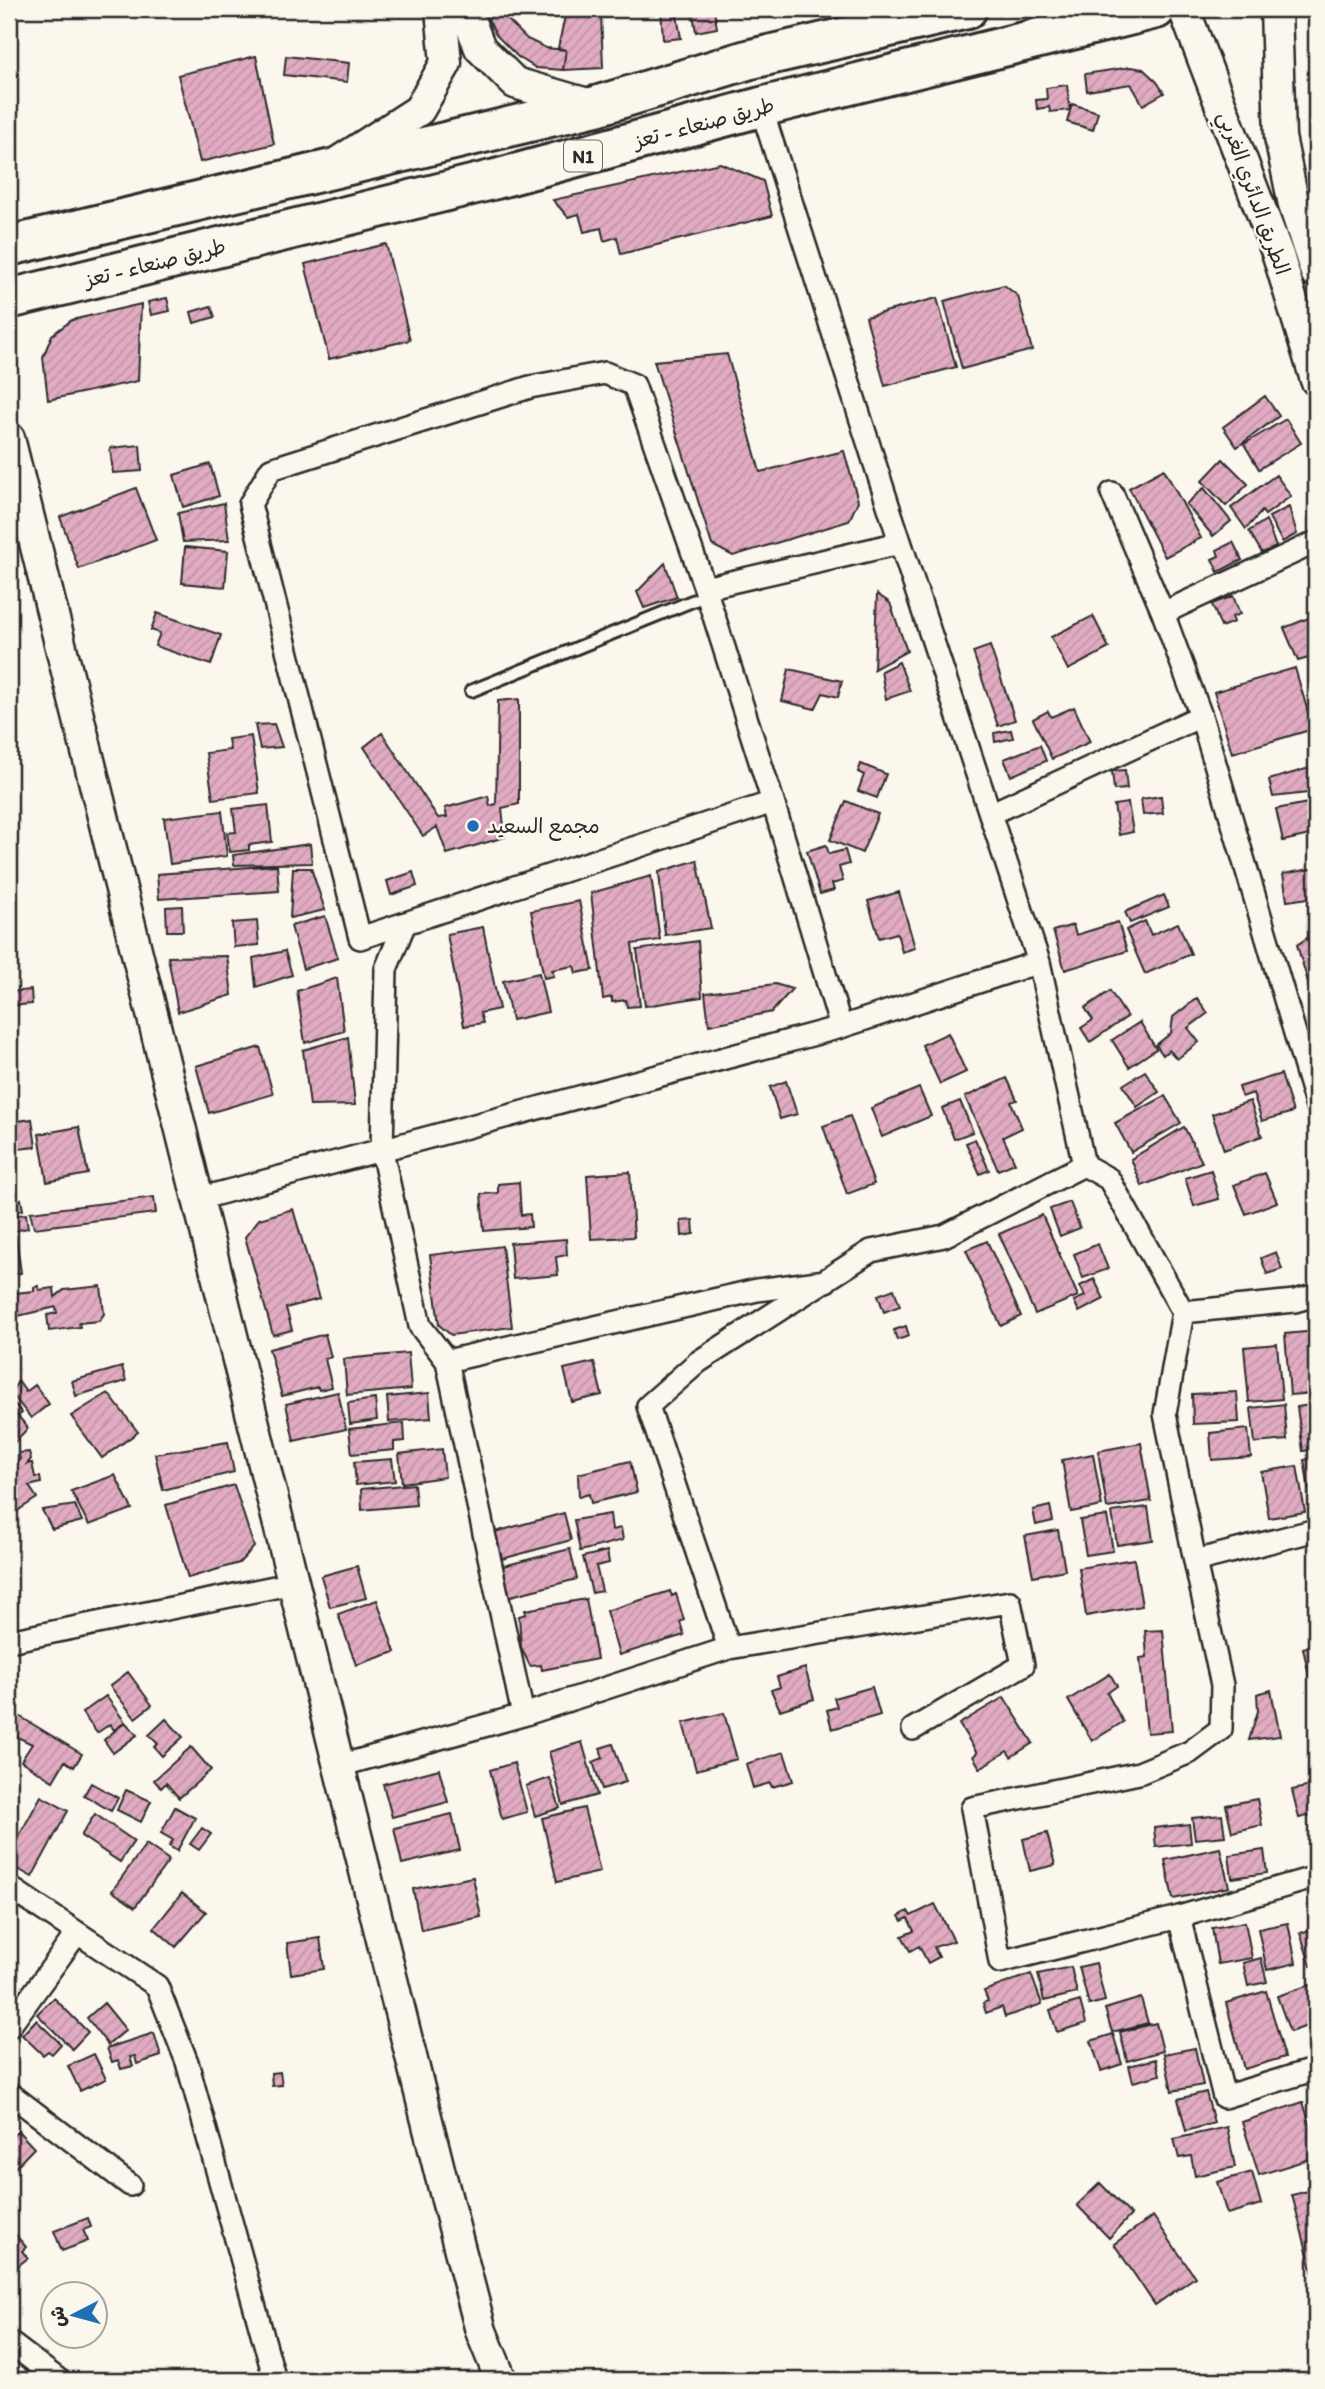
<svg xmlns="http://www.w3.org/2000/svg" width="1325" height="2389" font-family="Itim,'Playpen Sans Arabic',sans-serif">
  <defs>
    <pattern id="building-hatch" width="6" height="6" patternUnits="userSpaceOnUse" patternTransform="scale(1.75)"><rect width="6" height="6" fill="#e1abc2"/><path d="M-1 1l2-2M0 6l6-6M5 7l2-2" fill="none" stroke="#c193a7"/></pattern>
  </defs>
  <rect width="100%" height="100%" fill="#fbf7ec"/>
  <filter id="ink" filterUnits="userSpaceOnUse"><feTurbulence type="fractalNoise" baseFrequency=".0143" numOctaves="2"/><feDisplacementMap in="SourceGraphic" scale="14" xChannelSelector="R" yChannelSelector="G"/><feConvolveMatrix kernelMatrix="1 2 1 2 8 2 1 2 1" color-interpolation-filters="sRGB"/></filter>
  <g filter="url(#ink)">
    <path fill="url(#building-hatch)" stroke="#2b2b2b" stroke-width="2" d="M483,9h21l3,10 20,20 19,9 20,2 -3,20 -27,-2 -18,-11 -22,-22z
      M661,9h15l5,29 -18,2z
      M714,10l3,18 -21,4 -3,-18z
      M601,13l2,55 -40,2 3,-20 -8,-2 7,-32z
      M256,56l18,88 -74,18 -22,-87z
      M286,56l63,7 -2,19 -63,-7z
      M1131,67l12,2 14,13 7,11 -21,12 -12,-21 -44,7 -2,-17z
      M1067,85l3,25 -20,2 -1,-5 -12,2 -1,-9 11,-1 -1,-11z
      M1072,104l26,8 -5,18 -26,-8z
      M720,163l43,18 9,35 -151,38 -4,-17 -13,4 -3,-13 -17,4 -5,-18 -11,3 -15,-17z
      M386,244l24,96 -81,19 -24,-95z
      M1004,285l14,11 14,54 -70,19 -18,-68z
      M167,298l3,13 -19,4 -3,-13z
      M937,298l19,69 -71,19 -19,-69z
      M141,304l-3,77 -90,19 -5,-43 9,-22 20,-15z
      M211,306l4,11 -21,6 -3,-11z
      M727,354l33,118 84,-21 14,50 -9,20 -116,35 -21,-11 -58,-184z
      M1265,396l14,20 -42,31 -14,-20z
      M1286,419l15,24 -42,26 -15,-25z
      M140,445l2,26 -29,2 -3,-25z
      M1223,459l25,25 -22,22 -24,-25z
      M210,464l9,32 -36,11 -9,-32z
      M1164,469l37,69 -36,19 -36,-69z
      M1276,475l15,21 -26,19 -3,-4 -16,18 -15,-21z
      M136,488l20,52 -77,29 -19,-52z
      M1204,488l27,33 -18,15 -27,-32z
      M224,503l5,37 -46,2 -5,-29z
      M1289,507l8,27 -15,8 -13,-25z
      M1266,520l10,27 -14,6 -13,-22z
      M1233,542l9,18 -24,12 -6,-13 7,-3 -2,-6z
      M185,547l43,4 -3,36 -43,-4z
      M665,563l12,34 -33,11 -7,-16z
      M877,594l13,9 17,48 -33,18z
      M1233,596l7,18 -8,3 2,5 -13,5 -9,-23z
      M157,613l64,22 -10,30 -56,-19 5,-13 -9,-3z
      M1316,615v41l-18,5 -14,-33z
      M1093,616l16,32 -41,22 -17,-33z
      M990,646l25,74 -17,6 -25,-74z
      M899,662l11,29 -24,8 -5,-28z
      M1295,668l18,61 -81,24 -18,-61z
      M789,669l53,12 -4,16 -15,-4 -8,16 -33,-8z
      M519,699v105l-17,4 3,29 -58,17 -10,-27 -14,9 -59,-89 18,-14 56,85 9,-1 -2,-9 43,-12 2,10 6,-2 2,-103z
      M1074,707l16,35 -38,17 -19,-40 15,-8 3,6z
      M274,724l8,23 -22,2 -5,-24z
      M1011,730l2,8 -18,4 -1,-9z
      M251,736l8,57 -46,6 -7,-46 24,-3 -2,-11z
      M1040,745l6,16 -35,15 -7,-17z
      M861,764l25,10 -9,24 -19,-7 6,-16 -6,-3z
      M1316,766v26l-43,5 -4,-17z
      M1125,770l2,19 -13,1 -2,-19z
      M1161,796l2,17 -20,2 -2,-16z
      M846,801l32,13 -16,39 -32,-13z
      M1128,803l5,29 -14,3 -5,-30z
      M1308,803l6,31 -31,7 -7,-32z
      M268,805l4,37 -23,3v5l-19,2 -3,-19 9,-1 -3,-23z
      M222,811l5,45 -57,8 -6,-46z
      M310,844l2,19 -78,2 -1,-10z
      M826,845l3,9 16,-4 4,14 -10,3 4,14 -11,3 2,6 -14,4 -13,-43z
      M697,860l14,68 -46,7 -6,-63z
      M277,865l2,26 -120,8 -2,-25z
      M293,868h18l14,42 -35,8z
      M1316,868v29l-29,4 -4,-27z
      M413,872l4,14 -26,9 -4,-14z
      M651,876l9,64 -28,4 8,62 -13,1 -1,-7 -14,2v-5l-9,2 -12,-106z
      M899,892l16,56 -13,4 -5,-19 -18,5 -11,-37z
      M1164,895l5,12 -39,16 -5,-11z
      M579,901l14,69 -17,3 -2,-7 -22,4 2,6 -10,2 -13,-67z
      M182,906l1,25h-16l-1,-24z
      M325,916l13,42 -35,11 -12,-43z
      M257,921l2,24 -25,2 -2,-24z
      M1145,921l6,14 27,-12 13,31 -46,20 -19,-44z
      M1118,922l9,29 -62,19 -12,-39 20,-6 3,10z
      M483,927l16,82 -19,4 3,10 -19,3 -17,-92z
      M1316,932v77l-19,-64z
      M698,941l4,56 -57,9 -8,-56z
      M285,951l7,24 -36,12 -3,-29z
      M227,956l5,39 -54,17 -10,-55z
      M539,973l9,39 -36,8 -9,-39z
      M337,978l7,53 -39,12 -8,-52z
      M775,984l17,5 -20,23 -63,13 -4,-32z
      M31,990l1,14 -23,2v-14z
      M1110,991l17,26 -37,25 -9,-14 12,-8 -8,-12z
      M1197,998l11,15 -20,15 11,14 -22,17 -8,-9 -6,5 -7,-10 15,-12 2,-16z
      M1140,1022l16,27 -27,18 -17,-27z
      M948,1033l18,39 -26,12 -18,-39z
      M348,1037l7,68 -45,1 -7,-56z
      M260,1047l13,47 -64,19 -13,-47z
      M1145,1071l14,21 -22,15 -14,-22z
      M1281,1074l12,38 -31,9 -9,-28 -11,4 -3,-10z
      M1007,1078l10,22 -6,2 11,26 -19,9 12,26 -17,7 -33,-73z
      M786,1081l11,33 -17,5 -10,-32z
      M919,1088l12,28 -49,21 -11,-29z
      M1165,1096l16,27 -50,29 -16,-29z
      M960,1101l13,31 -19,7 -12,-31z
      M1250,1101l12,35 -38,14 -12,-36z
      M9,1107l2,15 21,-3 4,28 -27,3z
      M850,1116l24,68 -27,10 -24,-68z
      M79,1127l9,47 -41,8 -8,-48z
      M1184,1127l18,35 -60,24 -11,-27z
      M975,1139l14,31 -9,4 -14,-31z
      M1211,1170l8,29 -25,7 -9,-28z
      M630,1172l4,65 -43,2 -4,-64z
      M1265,1173l12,29 -31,12 -12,-29z
      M519,1182l2,33 9,-1 1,13 -47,4 -3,-37 17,-1v-9z
      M154,1197l2,16 -122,15 -4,-16z
      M21,1199l2,11 -13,2 1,4 15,-2 2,14 -19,4v-27z
      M1070,1202l10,26 -20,8 -10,-27z
      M293,1209l26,90 -33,9 6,22 -19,5 -28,-98 14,-18z
      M1042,1215l36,81 -43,18 -36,-80z
      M693,1220l1,14 -12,2 -1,-15z
      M16,1236l5,37 -12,2v-38z
      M566,1239l1,16 -11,2 2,18 -45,4 -3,-36z
      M987,1241l34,75 -20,10 -35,-76z
      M1098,1244l10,25 -25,9 -9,-24z
      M502,1246l10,81 -61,8 -12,-10 -9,-70z
      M1276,1252l6,17 -15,5 -6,-16z
      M1094,1279l10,20 -25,13 -5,-11 11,-5 -5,-10z
      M38,1286l1,4 15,-2 1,9 9,-7 37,-4 3,28 -5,7 -20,2 1,4 -31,4 -2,-16 10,-2 -1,-6 -38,9 -3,-23 19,-2v-4z
      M894,1289l6,17 -16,6 -6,-17z
      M906,1326l3,10 -12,4 -3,-10z
      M1316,1331v62l-26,2 -5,-61z
      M325,1334l6,23 -6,2 7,28 -13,3 -1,-3 -36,9 -13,-47z
      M1277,1344l5,55 -33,3 -5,-55z
      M408,1353l3,36 -64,6 -3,-36z
      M594,1362l8,33 -30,7 -8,-33z
      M122,1367l4,14 -50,15 -4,-15z
      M18,1381l8,11 9,-7 14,19 -18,14 -20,-25z
      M338,1392l8,37 -52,12 -8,-37z
      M1237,1392l2,30 -46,2 -1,-30z
      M108,1393l30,39 -36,26 -31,-42z
      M429,1393l2,25 -42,4 -2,-25z
      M9,1397l13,16 -4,3 10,12 -18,19z
      M375,1399l2,21 -27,4 -2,-21z
      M1284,1404l3,36 -32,3 -4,-35z
      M1316,1404v45l-13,2 -6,-44z
      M404,1423l1,18 -11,1v8l-42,4 -3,-25z
      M1248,1429l3,28 -39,3 -2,-27z
      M228,1442l6,30 -71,18 -8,-36z
      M1141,1443l10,58 -44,7 -9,-57z
      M442,1449l3,28 -43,6 -3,-29z
      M29,1452l2,7 -4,5 5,-1 3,14h5l1,6 -12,3 8,12 -23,15 -5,-9v-35l11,-9 -1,-7z
      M1093,1454l9,52 -31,6 -9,-52z
      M1316,1458v53h-3l-9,-51z
      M392,1459l3,22 -39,4 -2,-23z
      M630,1461l7,31 -46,11 -2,-9 -10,3 -1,-23z
      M1297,1466l8,46 -36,6 -8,-46z
      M115,1475l17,34 -43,16 -18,-34z
      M414,1484l2,21 -54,5 -1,-21z
      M234,1485l20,62 -15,16 -51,15 -22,-73z
      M75,1505l7,16 -30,8 -10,-19z
      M1050,1506l3,15 -17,4 -3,-15z
      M1148,1507l5,33 -36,5 -5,-33z
      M564,1513l7,27 -69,19 -7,-27z
      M610,1514l2,16 9,-2 2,12 -43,11 -6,-31z
      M1107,1516l6,35 -27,4 -6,-35z
      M1058,1530l7,40 -32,6 -8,-40z
      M570,1549l7,30 -70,18 -8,-30z
      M607,1551l2,12 -13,3 6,25 -10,2 -9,-36z
      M1134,1559l8,47 -56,10 -7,-48z
      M357,1566l9,32 -36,9 -9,-31z
      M670,1591l2,5 4,-2 8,26 -4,2 4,13 -65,20 -13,-44z
      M586,1599l11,60 -55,11 -1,-5 -11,1 -9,-19 -2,-31 7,-2 -1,-4z
      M377,1600l18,52 -39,13 -18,-51z
      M1163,1630l9,101 -25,2 -7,-75 7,-1 -2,-26z
      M1316,1645v29l-7,2 -6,-28z
      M805,1668l9,31 -34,11 -9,-20 9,-3 -3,-10z
      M128,1672l24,33 -17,13 -25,-32z
      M1110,1674l7,12 -10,7 16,29 -31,19 -24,-41z
      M872,1687l8,28 -48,14 -5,-19 10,-3 -3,-9z
      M1271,1690l9,46 -31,4 9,-29 -1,-17z
      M106,1696l19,26 -11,8 -4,-6 -13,9 -15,-20z
      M1004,1697l29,46 -22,14 -4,-6 -27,17 -7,-12 4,-3 -18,-29z
      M11,1711l71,43 -8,13 -9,-6 -12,20 -32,-20 11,-17 -23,-11z
      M724,1713l13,46 -41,11 -13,-47z
      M166,1719l17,18 -21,19 -8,-9 4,-3 -9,-9z
      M125,1722l12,13 -24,18 -9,-13z
      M582,1742l15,53 -34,10 -14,-53z
      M613,1744l13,38 -24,7 -9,-27 10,-4 -3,-10z
      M191,1747l20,23 -32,28 -13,-15 -5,5 -7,-8z
      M784,1752l9,29 -21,6 -2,-4 -17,5 -7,-24z
      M514,1763l13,49 -25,7 -12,-49z
      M439,1769l9,33 -56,15 -9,-33z
      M550,1778l10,30 -25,8 -9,-30z
      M91,1783l27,15 -7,13 -27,-16z
      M1316,1785v29l-17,4 -7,-28z
      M126,1790l25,11 -10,21 -24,-12z
      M41,1796l27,15 -36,66 -23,-13v-10z
      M1257,1799l5,26 -30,7 -6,-27z
      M175,1807l20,11 -18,33 -8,-5 4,-6 -12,-7z
      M584,1808l16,64 -43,10 -15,-64z
      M95,1814l39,27 -14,21 -39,-26z
      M452,1814l8,36 -58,14 -8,-36z
      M1222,1815l3,21 -30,3 -3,-21z
      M1189,1824l2,19 -35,4 -2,-19z
      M202,1828l9,6 -12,16 -9,-6z
      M1047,1833l8,32 -25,6 -7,-32z
      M146,1844l23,16 -34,47 -23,-16z
      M1220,1848l9,39 -56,12 -8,-39z
      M1264,1850l3,23 -35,5 -3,-23z
      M473,1877l8,40 -60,13 -8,-41z
      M182,1893l24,19 -30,35 -22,-19z
      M935,1904l19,37 -20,6 5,10 -11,6 -9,-17 -9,5 -8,-15 12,-5 -6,-13 -6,3 -3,-5 9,-5 3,5z
      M1245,1922l7,36 -34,6 -6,-36z
      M1288,1923l8,40 -29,7 -9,-41z
      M1316,1928v37l-5,1 -11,-33z
      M320,1938l4,31 -33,5 -4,-31z
      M1261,1958l6,24 -19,4 -5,-23z
      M1096,1963l9,38 -16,4 -10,-38z
      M1071,1967l6,26 -33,8 -6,-27z
      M1031,1974l11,30 -37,13 -3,-10 -16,6 -3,-10 5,-2 -4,-10z
      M1316,1983v40l-26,9 -13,-36z
      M1266,1991l19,66 -41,12 -18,-66z
      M54,1998l34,34 -16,17 -35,-35z
      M1141,1998l7,25 -36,9 -7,-23z
      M1080,2001l6,22 -29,9 -7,-22z
      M104,2003l22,27 -18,15 -21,-27z
      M36,2020l25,24 -9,10 -4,-3 -5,4 -21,-20z
      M1156,2023l7,28 -36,10 -7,-29z
      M154,2033l7,23 -24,8 -2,-8 -5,1 3,9 -12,3 -3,-9 -6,2 -5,-14z
      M1113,2034l9,30 -21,7 -10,-30z
      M1195,2048l8,37 -31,6 -8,-37z
      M94,2054l12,25 -26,12 -12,-25z
      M1156,2059l4,16 -27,7 -4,-16z
      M280,2072l2,13 -10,1 -1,-13z
      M1206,2092l8,31 -28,8 -8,-32z
      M1303,2102l13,41v14l-57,18 -17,-53z
      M1227,2127l8,40 -40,9 -4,-20 -12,2 -5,-19z
      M18,2131l16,17 -25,26v-34z
      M1252,2172l9,32 -34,10 -10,-32z
      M1100,2183l31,32 -22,23 -32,-33z
      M1316,2189v91l-1,1 -23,-86z
      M1153,2216l42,61 -40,28 -41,-61z
      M88,2218l3,9 -8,3 5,11 -26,10 -8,-20z
      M14,2233l12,14 -4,4 6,7 -12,9 -4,-6 -3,2v-25z"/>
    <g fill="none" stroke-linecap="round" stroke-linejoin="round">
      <g stroke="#2b2b2b" stroke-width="16">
        <path id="lane" d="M471,691l236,-96"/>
      </g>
      <g stroke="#2b2b2b" stroke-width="26">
        <path id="street" d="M761,107l129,404 149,451 45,203 25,14 74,133 112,-11 21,-6
          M1112,493l51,120
          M705,588l68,214 -413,136 -110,-434 21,-35 259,-82 75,-14 29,12 71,203 195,-45
          M1201,716l-38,-103 153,-71
          M773,802l68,225 198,-65
          M990,814l211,-98 115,388
          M405,923l-19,46 -4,182 38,175 27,35 310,-71 69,-9
          M198,1199l643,-172
          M1183,1312l-18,102 30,147 121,-31
          M447,1361l76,354
          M1195,1561l27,124 -1,44 -31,23 -51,21 -167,35 28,154 179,-45 137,-40
          M9,1641l285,-58
          M729,1648l-81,-242 50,-44 173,-111 73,-15 140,-71
          M339,1766l184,-51 206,-67 281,-46 13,63 -110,64
          M9,1887l148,99 30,76 88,318
          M1179,1917l45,180 92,-28
          M9,2027l68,-94
          M9,2093l121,92
          M9,2342l50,38"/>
      </g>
      <g stroke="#2b2b2b" stroke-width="35">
        <path id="secondary" d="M465,9l15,39 35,35 79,23
          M1184,9l94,246 38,125
          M1276,9l4,128 14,68 22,67
          M340,161l79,-51 27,-47 -5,-54
          M9,438l431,1735 41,158 20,49"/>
      </g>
      <g stroke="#2b2b2b" stroke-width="44">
        <path id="highway" d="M9,246l587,-140 151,-46 220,-51
          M9,299l487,-120 265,-72 395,-98"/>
      </g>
      <use href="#lane" stroke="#fbf7ec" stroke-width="10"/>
      <use href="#street" stroke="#fbf7ec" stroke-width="21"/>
      <use href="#secondary" stroke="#fbf7ec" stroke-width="30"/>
      <use href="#highway" stroke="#fbf7ec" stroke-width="38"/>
    </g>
  </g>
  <circle fill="#1f6fb2" stroke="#fbf7ec" stroke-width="2.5" cx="473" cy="826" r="7"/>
  <g text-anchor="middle" stroke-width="5" stroke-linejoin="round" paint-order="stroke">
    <rect fill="#fbf7ec" stroke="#696865" stroke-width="2" x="564" y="140.5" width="38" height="31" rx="5"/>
    <g font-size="19" font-weight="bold" fill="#2b2b2b">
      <text x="583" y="163">N1</text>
    </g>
    <g font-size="21" fill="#2b2b2b" stroke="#fbf7ec">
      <text transform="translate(704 123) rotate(-15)" y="7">طريق صنعاء - تعز</text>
      <text transform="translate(1254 193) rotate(70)" y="7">الطريق الدائري الغربي</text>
      <text transform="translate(155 263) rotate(-14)" y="7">طريق صنعاء - تعز</text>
    </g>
    <g font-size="21" fill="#2b2b2b" stroke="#fbf7ec" text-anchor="start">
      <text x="487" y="833">مجمع السعيد</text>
    </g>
  </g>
  <rect width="1325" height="2389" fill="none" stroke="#fbf7ec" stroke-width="35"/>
  <rect x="18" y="18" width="1290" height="2354" fill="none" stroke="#2b2b2b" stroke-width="2.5" filter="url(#ink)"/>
  <g transform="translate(74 2315) rotate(264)"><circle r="33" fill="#fbf7ec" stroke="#a8a59f" stroke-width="2"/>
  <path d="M0-5L12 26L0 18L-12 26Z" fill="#1f6fb2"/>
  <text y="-10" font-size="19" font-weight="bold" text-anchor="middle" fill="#2b2b2b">ش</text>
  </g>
</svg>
